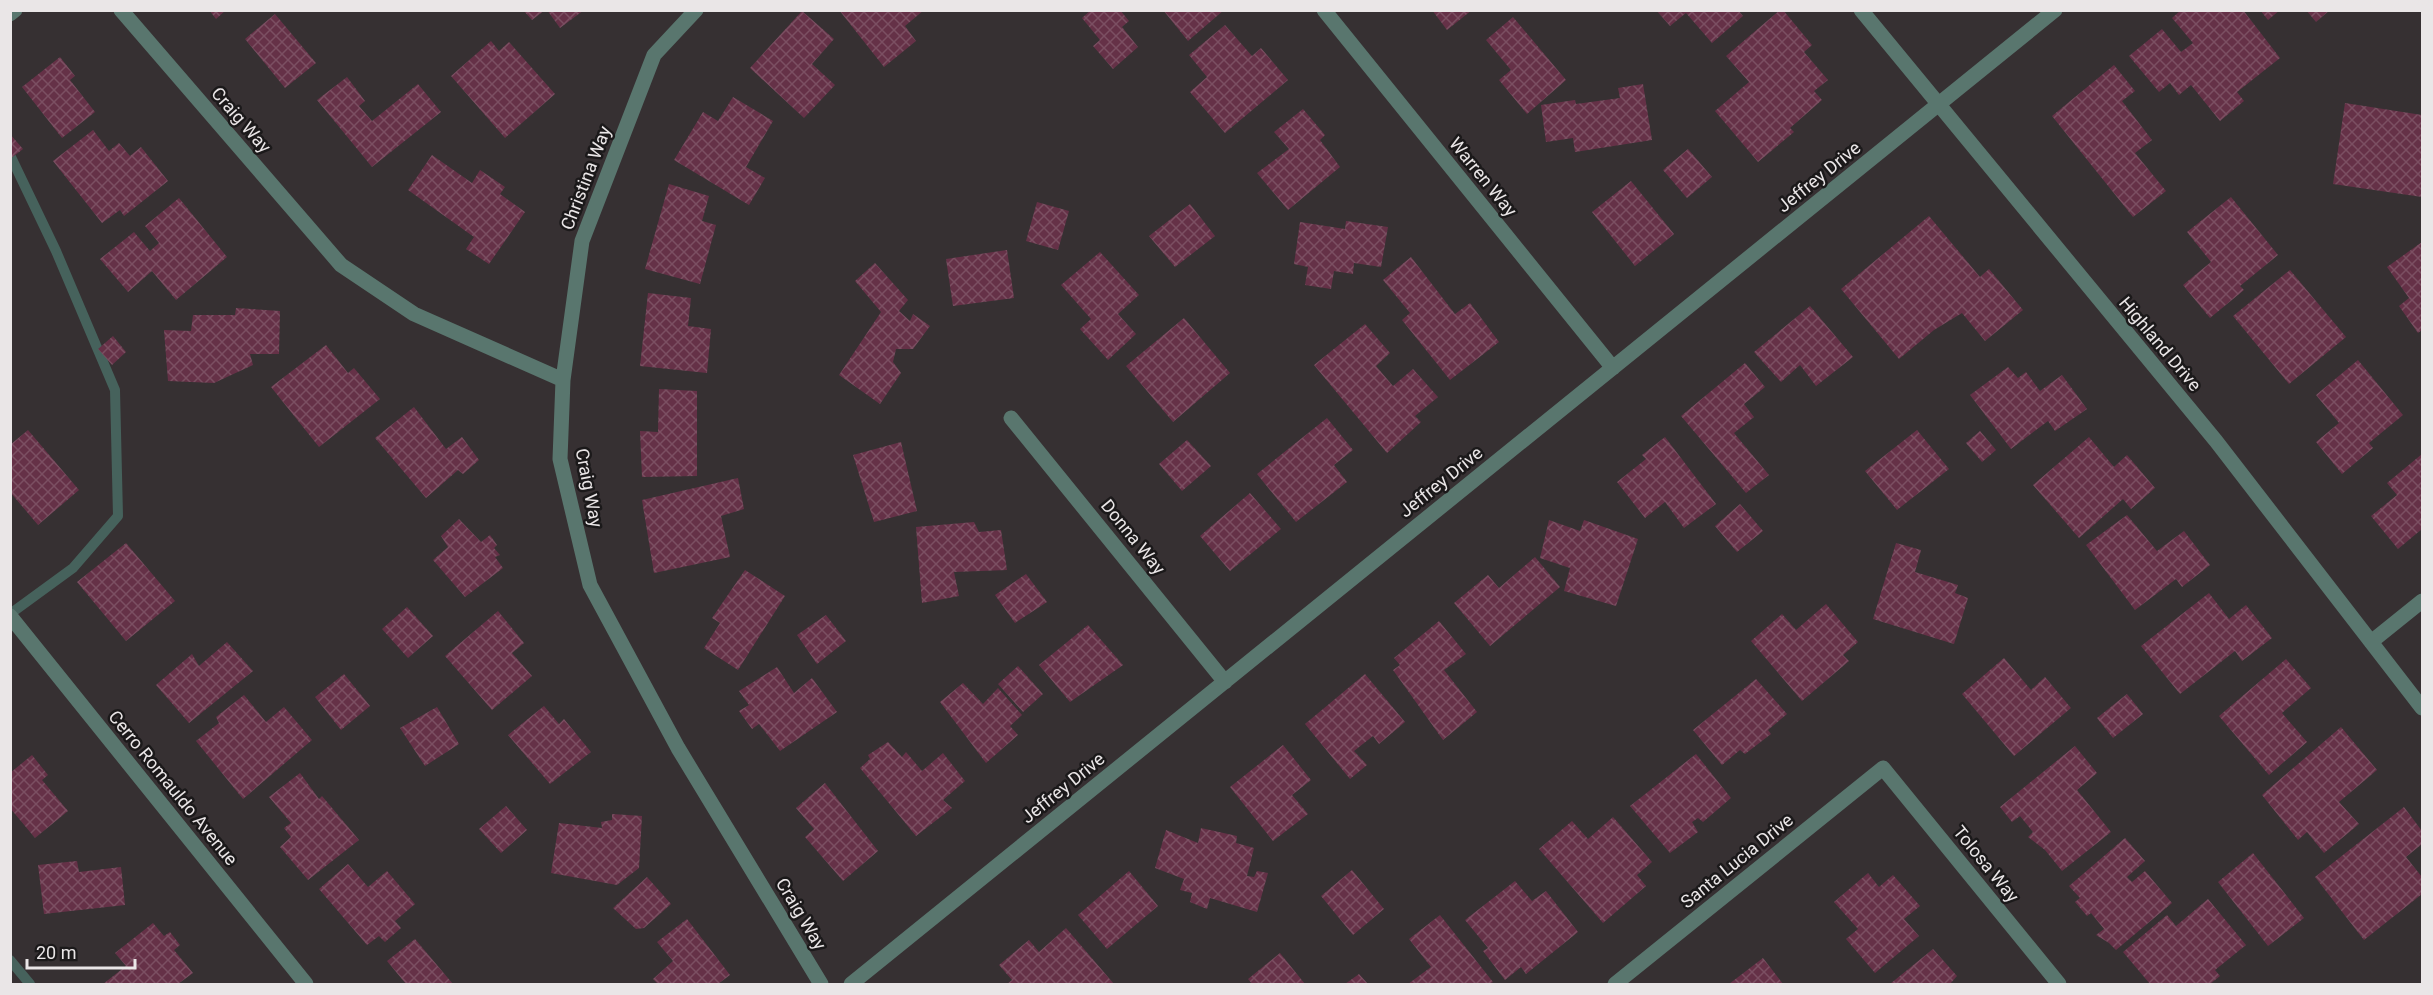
<svg xmlns="http://www.w3.org/2000/svg" width="2433" height="995" font-family="Roboto,sans-serif">
  <defs>
    <pattern id="building-cross-hatch" width="8" height="8" patternUnits="userSpaceOnUse" patternTransform="scale(1.5)"><rect width="8" height="8" fill="#653147"/><path d="M0 0l8 8M0 8l8-8" fill="none" stroke="#7b4f62"/></pattern>
  </defs>
  <rect width="100%" height="100%" fill="#363032"/>
  <g fill="none" stroke-linecap="round" stroke-linejoin="round">
    <path stroke="#46625c" stroke-width="10" d="M10,155l46,96 59,139 3,126 -45,52 -63,46
      M10,960l20,24"/>
  </g>
  <path fill="url(#building-cross-hatch)" d="M209,10h17l-10,9z
    M523,10h22l-13,10z
    M547,10h37l-24,18z
    M839,10h85l-19,16 11,15 -32,26z
    M1091,10h29l9,11 -7,6 16,20 -25,22 -20,-23 7,-6 -18,-22z
    M1163,10h61l-36,31z
    M1432,10h40l-25,20z
    M1656,10h82l5,6 -31,27 -26,-30 -16,13z
    M1780,10h3l29,35 -8,7 24,28 -14,11 8,9 -32,28 4,4 -36,30 -43,-51 34,-29 -23,-26z
    M2181,10h62l37,48 -43,34 7,9 -24,20 -29,-36 -12,10 -9,-12 -11,9 -30,-36 33,-27 19,23 12,-9 -21,-25z
    M2260,10h20l-12,10z
    M2306,10h24l-14,12z
    M802,11l32,28 -22,25 23,21 -31,33 -54,-50z
    M275,14l41,49 -31,25 -40,-49z
    M1513,17l53,63 -39,34 -28,-34 12,-10 -25,-30z
    M1225,25l27,31 9,-8 27,32 -63,53 -35,-41 17,-15 -18,-22z
    M491,41l8,10 10,-9 46,52 -50,44 -54,-62z
    M60,57l15,19 -5,4 25,32 -33,26 -40,-51z
    M2114,65l21,26 -13,10 30,39 -17,13 31,38 -33,26 -81,-101z
    M347,77l18,24 -6,5 13,15 46,-37 23,28 -69,55 -55,-67z
    M1643,84l9,56 -77,12 -2,-14 -27,4 -5,-37 34,-5 1,4 44,-6 -2,-10z
    M733,97l40,24 -27,46 19,11 -16,27 -75,-45 29,-48 15,9z
    M2345,103l77,12v82l-89,-13z
    M1303,109l22,26 -5,5 20,27 -52,43 -31,-37 32,-24 -15,-17z
    M93,130l16,21 10,-8 11,13 11,-9 27,34 -44,35 -4,-6 -18,13 -49,-62z
    M10,134l13,15 -13,10z
    M1688,149l24,28 -25,21 -24,-28z
    M432,155l40,28 8,-13 25,17 -5,7 25,18 -36,52 -23,-15 8,-12 -66,-47z
    M1631,181l43,53 -39,32 -43,-54z
    M669,184l40,12 -7,25 14,4 -16,59 -55,-15z
    M2231,197l47,58 -38,31 4,4 -34,28 -27,-33 28,-23 -24,-30z
    M179,198l48,59 -51,43 -24,-29 -24,21 -28,-33 34,-27 16,19 9,-8 -14,-17z
    M1037,202l32,9 -11,39 -32,-9z
    M1190,204l25,32 -40,31 -26,-31z
    M1929,216l51,61 9,-8 34,41 -38,31 -23,-28 -28,17 -35,29 -58,-70z
    M1346,221l42,6 -7,40 -27,-4 -1,11 -19,-3 -3,18 -26,-4 3,-18 -14,-3 6,-42 45,7z
    M2422,242v88l-4,3 -19,-27 10,-8 -22,-31z
    M1007,250l7,48 -61,8 -7,-47z
    M1100,252l39,43 -21,19 18,20 -28,26 -28,-31 11,-10 -30,-34z
    M1411,257l44,57 15,-11 29,39 -49,38 -48,-60 8,-7 -27,-33z
    M875,263l33,37 -9,11 11,10 3,-7 17,12 -17,23h-17l-3,13 8,11 -21,31 -41,-29 42,-63 -26,-31z
    M2290,270l56,67 -57,47 -56,-68z
    M648,293l43,5 -3,28 23,3 -4,44 -67,-7z
    M1810,306l43,51 -37,29 -16,-21 -19,17 -27,-30z
    M236,308l44,3 -1,43h-29l3,11 -39,18 -46,-2 -4,-51 27,1 2,-16h42z
    M1184,318l46,55 -57,49 -47,-56z
    M1365,324l25,29 -14,13 17,20 20,-17 25,28 -23,19 6,6 -34,31 -73,-88z
    M113,336l13,16 -14,13 -14,-16z
    M326,345l22,28 6,-5 26,31 -61,48 -48,-60z
    M2358,360l45,55 -34,28 4,5 -31,26 -26,-32 23,-19 -23,-28z
    M1745,363l20,24 -21,17 10,13 -20,16 35,42 -23,18 -65,-77z
    M2008,367l10,11 8,-6 14,19 22,-16 25,34 -32,22 -7,-10 -37,28 -41,-54z
    M659,389l38,2v85l-55,1 -2,-46 18,1z
    M414,407l32,42 16,-12 17,23 -16,14 -5,-4 -32,28 -51,-60z
    M1327,418l26,32 -19,15 13,17 -51,40 -39,-48z
    M28,430l51,60 -41,35 -28,-33v-47z
    M1917,430l32,39 -52,41 -32,-39z
    M1980,431l16,19 -14,12 -16,-19z
    M1665,437l51,67 -32,24 -19,-26 -20,16 -28,-36 29,-23 -4,-4z
    M2089,437l25,30 13,-12 28,33 -24,21 -8,-10 -44,39 -46,-53z
    M1187,440l24,26 -29,25 -23,-27z
    M901,442l16,69 -43,11 -21,-67z
    M2422,454v75l-24,20 -27,-33 26,-21 -10,-12z
    M738,478l6,31 -23,7 9,41 -76,16 -12,-73z
    M1250,493l31,36 -51,42 -30,-35z
    M1740,504l23,27 -26,21 -22,-26z
    M2127,515l30,36 27,-20 26,34 -28,22 -6,-8 -41,31 -49,-65z
    M459,519l22,23 9,-7 7,10 -3,3 6,7 -5,2 8,11 -38,29 -32,-37 15,-13 -7,-11z
    M1549,520l31,11 4,-11 54,19 -22,67 -52,-15 6,-23 -30,-10z
    M974,522l5,10 22,-2 6,40 -53,2 5,24 -37,7 -6,-76z
    M126,543l49,58 -49,40 -49,-59z
    M1896,543l25,7 -6,22 43,13 -3,8 13,5 -14,46 -81,-25z
    M1535,557l25,30 -70,59 -36,-43 34,-28 11,13z
    M745,570l40,26 -47,74 -34,-22 16,-25 -8,-5z
    M1026,574l21,28 -32,21 -20,-28z
    M2209,593l20,26 17,-14 26,33 -30,23 -7,-10 -55,43 -39,-48z
    M1826,604l32,38 -15,13 6,6 -47,40 -51,-60 31,-27 14,16z
    M407,607l26,29 -25,22 -26,-29z
    M498,611l26,32 -12,10 20,23 -40,34 -47,-54z
    M826,615l20,26 -29,23 -20,-29z
    M1439,621l27,33 -22,16 33,42 -34,28 -50,-70 7,-5 -6,-7z
    M1088,625l35,40 -53,37 -31,-37z
    M227,642l26,29 -64,52 -33,-38 36,-31 7,12z
    M2004,658l27,32 14,-13 26,31 -57,48 -52,-62z
    M2286,659l25,29 -29,25 25,29 -38,33 -50,-59z
    M1018,666l25,28 -20,18 -25,-28z
    M777,667l17,26 18,-15 25,34 -57,39 -21,-27 -7,5 -13,-18 10,-6 -10,-14z
    M344,674l26,32 -29,24 -26,-33z
    M1365,674l40,48 -26,22 -6,-8 -19,15 13,14 -17,14 -45,-55z
    M1756,679l31,35 -19,16 3,4 -26,20 -5,-4 -18,15 -29,-35z
    M963,683l20,21 15,-16 24,27 -12,11 8,9 -32,28 -46,-61z
    M2127,694l16,20 -30,24 -16,-20z
    M244,695l22,27 18,-15 28,33 -69,59 -47,-58 23,-18 -3,-6z
    M544,706l15,18 5,-5 27,33 -41,32 -42,-49z
    M437,707l22,37 -34,22 -25,-38z
    M2341,727l36,43 -38,32 20,22 -35,29 -17,-21 -9,8 -36,-45z
    M888,742l14,15 4,-5 16,19 21,-18 22,28 -22,19 9,8 -36,28 -56,-68 10,-9 -2,-4z
    M1283,745l28,35 -19,15 16,19 -35,27 -43,-54z
    M2075,746l22,27 -20,17 34,42 -49,39 -17,-21 -17,-13 5,-5 -13,-16 -8,6 -12,-15z
    M1696,754l35,44 -28,24 -5,-4 -6,4 6,10 -28,21 -40,-47z
    M32,755l16,20 -6,5 26,31 -33,27 -25,-30v-35z
    M300,773l19,26 3,-3 37,44 -51,40 -28,-33 11,-10 -7,-9 7,-5 -22,-26z
    M825,783l53,68 -35,30 -38,-44 9,-8 -18,-21z
    M506,806l21,24 -26,23 -22,-24z
    M2404,807l18,24v13l-16,13 16,20v17l-58,46 -49,-63z
    M612,814l30,2 -3,52 -22,17 -66,-12 8,-50 43,5 -1,-6 11,-2z
    M1613,817l39,45 -15,13 9,11 -43,37 -64,-74 33,-28 16,18z
    M1201,828l36,8 -1,7 18,5 -7,28 7,1 3,-6 11,2 -11,39 -47,-14 -3,11 -17,-7 2,-9 -12,-3 4,-11 -29,-11 11,-38 32,13z
    M2125,838l20,23 -18,16 5,5 13,-11 27,32 -56,47 -7,-7 -13,-8 8,-6 -13,-16 -4,3 -12,-14 5,-4 -11,-12z
    M2253,853l51,65 -36,28 -50,-64z
    M77,861l2,11 42,-5 4,38 -81,9 -6,-49z
    M348,864l20,23 19,-16 28,33 -20,17 6,7 -16,14 -6,-6 -12,9 -48,-56z
    M1352,870l32,39 -31,26 -32,-39z
    M1129,871l29,35 -51,43 -29,-34z
    M1868,873l11,14 14,-12 27,31 -16,13 15,17 -44,37 -29,-34 12,-10 -24,-27z
    M647,877l24,27 -27,24 -8,1 -23,-21z
    M1515,881l17,20 14,-10 32,41 -52,42 -5,-7 -16,13 -22,-29 5,-3 -23,-28z
    M2208,899l38,46 -31,25 5,6 -10,8h-60l-27,-32 44,-37 9,11z
    M1440,915l53,67 -4,2h-81l23,-17 -22,-28z
    M687,919l43,56 -12,9h-60l-5,-5 20,-18 -16,-19z
    M153,923l11,13 6,-4 10,13 -6,5 19,23 -15,11h-75l23,-18 -11,-13z
    M1066,928l48,56h-107l5,-4 -13,-15 30,-25 10,12z
    M415,939l38,45h-47l-19,-23z
    M1933,949l24,27 -7,8h-60z
    M1280,953l25,31h-53l-4,-5z
    M1763,958l20,26h-54z
    M1359,974l9,10h-23z"/>
  <g fill="none" stroke-linecap="round" stroke-linejoin="round">
    <path stroke="#59766e" stroke-width="15" d="M121,10l220,255 73,49 149,66
      M696,10l-42,45 -72,186 -19,139 -3,79 30,126 88,163 143,236
      M1324,10l289,358
      M1861,10l355,431 206,267
      M10,14l5,-4
      M1011,418l214,264
      M10,616l296,368
      M2371,642l51,-41
      M851,984l1204,-974
      M1615,984l268,-216 176,216"/>
  </g>
  <g text-anchor="middle" stroke-width="5" stroke-linejoin="round" paint-order="stroke">
    <g font-size="18" fill="#eae6e7" stroke="#1b191a">
      <text transform="translate(241 120) rotate(49)" y="6">Craig Way</text>
      <text transform="translate(1483 177) rotate(51)" y="6">Warren Way</text>
      <text transform="translate(1819 177) rotate(-39)" y="6">Jeffrey Drive</text>
      <text transform="translate(586 178) rotate(-69)" y="6">Christina Way</text>
      <text transform="translate(2160 344) rotate(50)" y="6">Highland Drive</text>
      <text transform="translate(1441 482) rotate(-39)" y="6">Jeffrey Drive</text>
      <text transform="translate(589 488) rotate(79)" y="6">Craig Way</text>
      <text transform="translate(1133 537) rotate(51)" y="6">Donna Way</text>
      <text transform="translate(173 788) rotate(51)" y="6">Cerro Romauldo Avenue</text>
      <text transform="translate(1063 788) rotate(-39)" y="6">Jeffrey Drive</text>
      <text transform="translate(1737 861) rotate(-39)" y="6">Santa Lucia Drive</text>
      <text transform="translate(1986 864) rotate(51)" y="6">Tolosa Way</text>
      <text transform="translate(801 914) rotate(59)" y="6">Craig Way</text>
    </g>
  </g>
  <rect width="2433" height="995" fill="none" stroke="#eae6e7" stroke-width="24"/>
  <path d="M27 959v9h108v-9" fill="none" stroke="#eae6e7" stroke-width="3"/>
  <text x="36" y="959" font-size="18" fill="#eae6e7" stroke="#1b191a" stroke-width="4.5" paint-order="stroke">20 m</text>
</svg>
